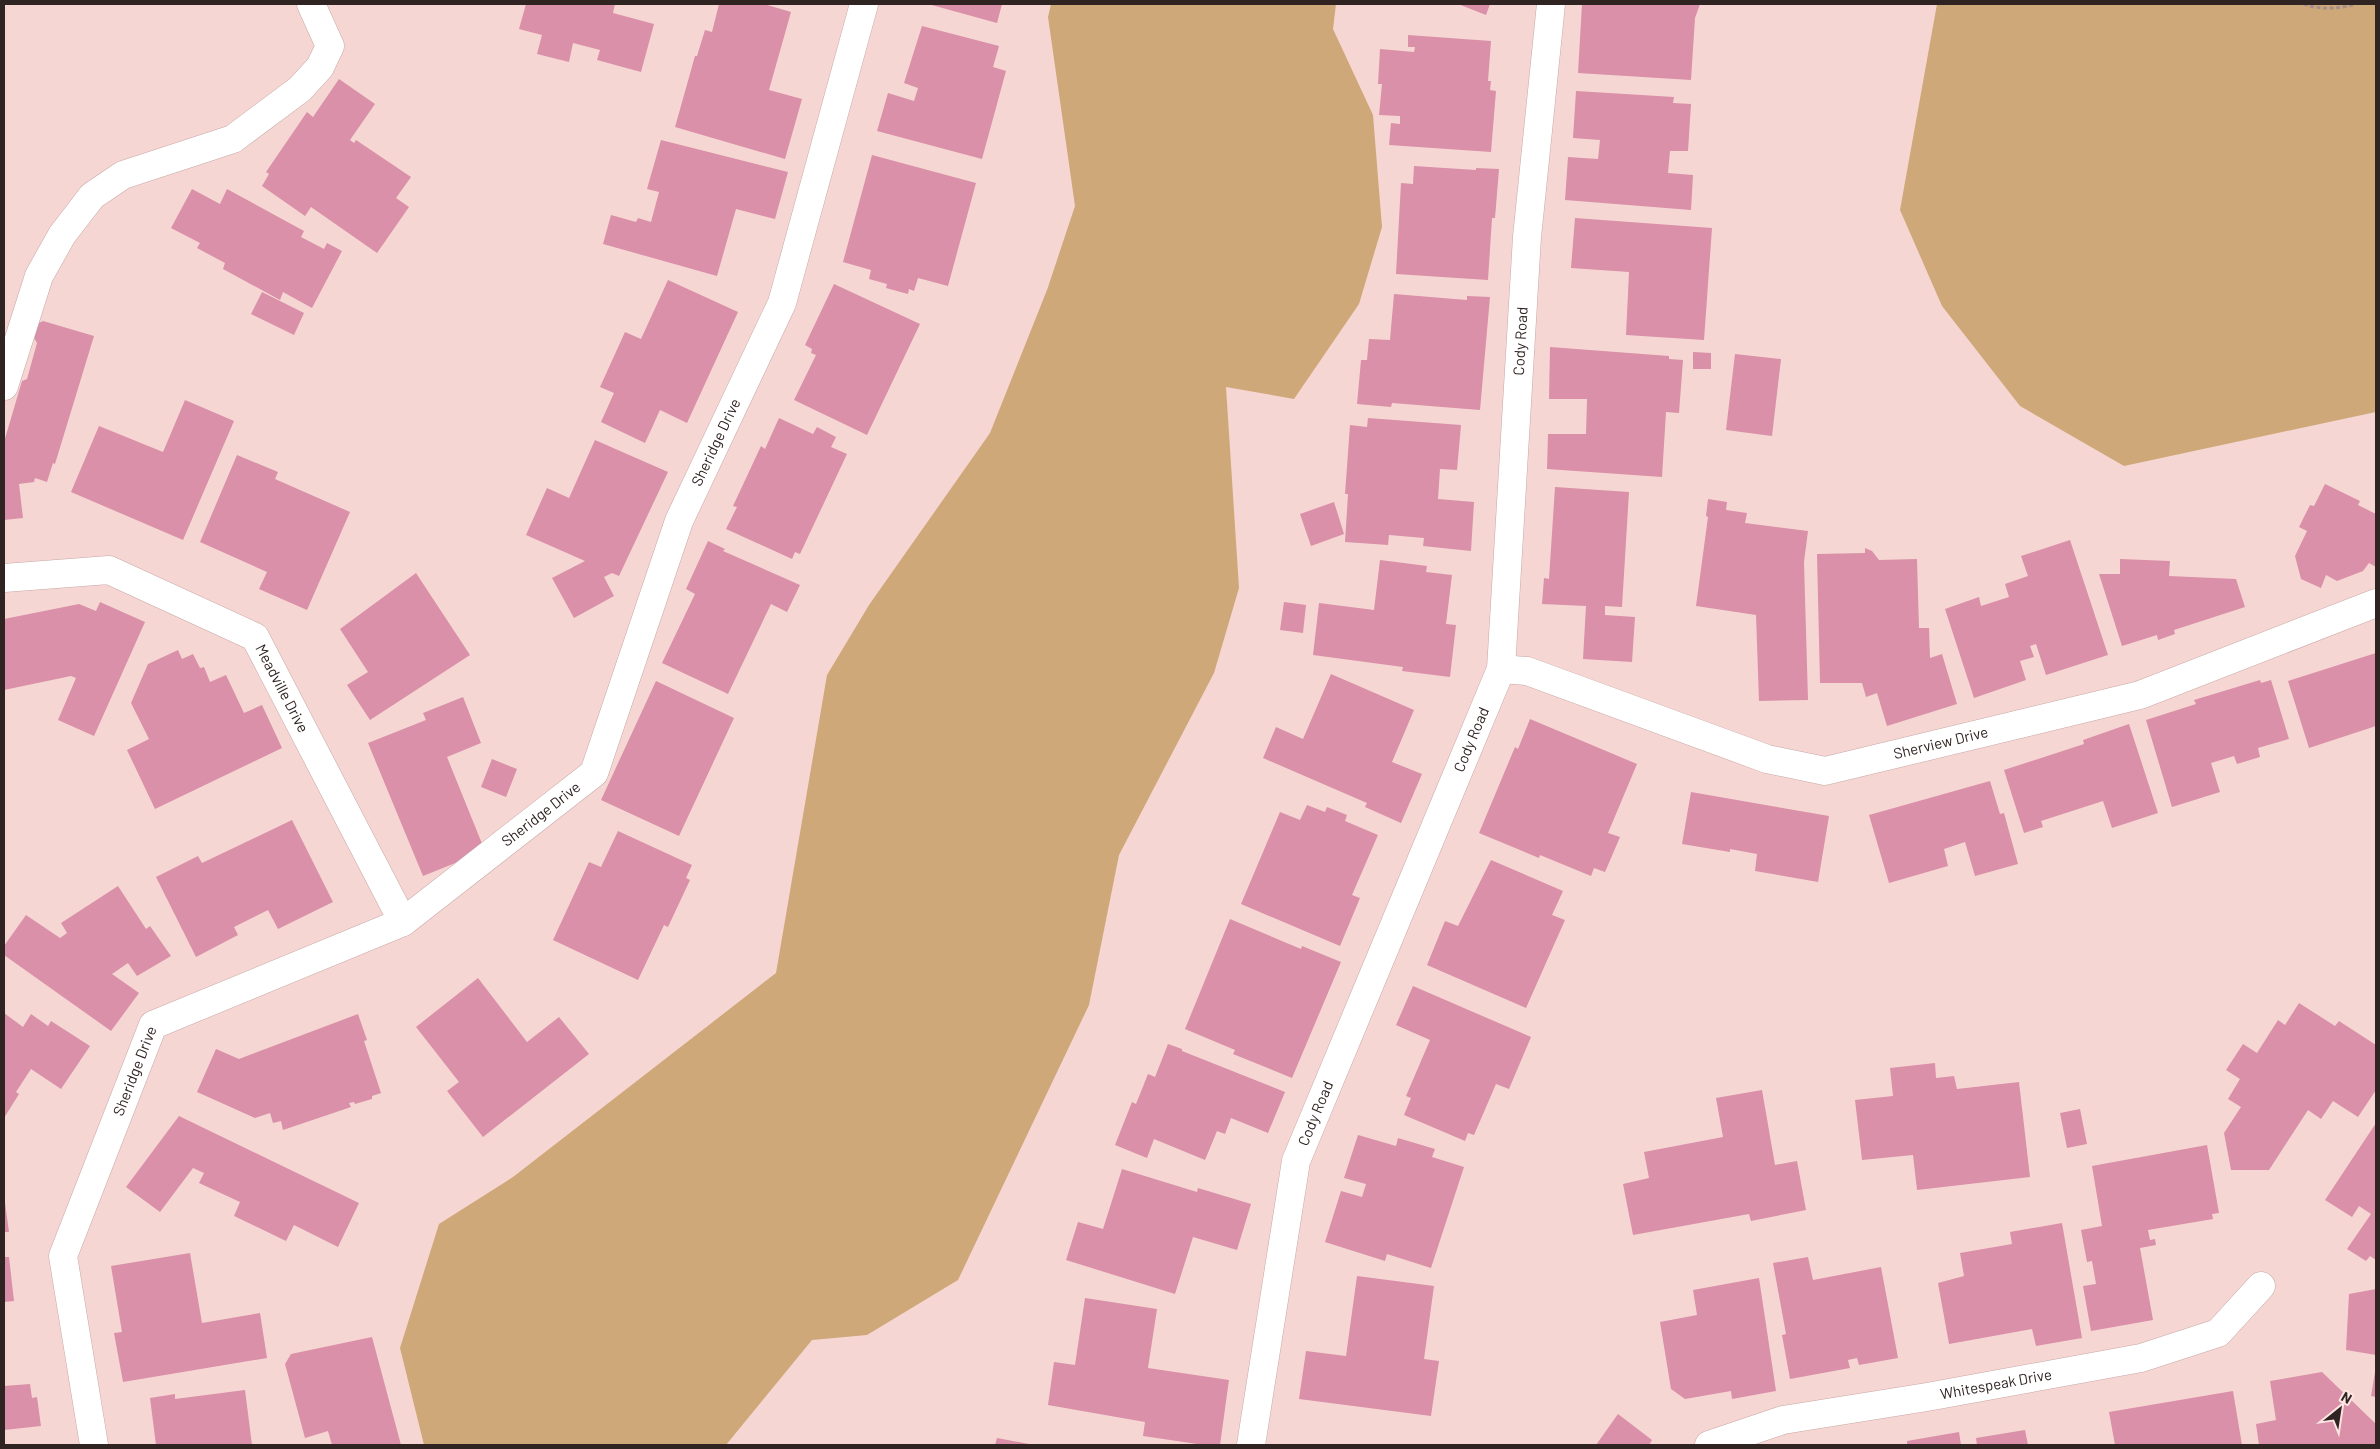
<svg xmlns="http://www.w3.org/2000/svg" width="2380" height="1449" font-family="Barlow,sans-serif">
  <rect width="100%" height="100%" fill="#f6d6d3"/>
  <path fill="#cea879" d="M1051,4h285l-3,25 40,86 9,112 -23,77 -65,95 -68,-12 13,201 -25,85 -95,182 -30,150 -131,275 -91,55 -55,5 -86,105h-302l-24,-97 39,-124 74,-47 263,-204 51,-298 42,-70 121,-172 57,-143 28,-84 -27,-189z
    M1937,4h439v408l-252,54 -104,-60 -78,-100 -42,-96z"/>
  <path fill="#d990a8" d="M526,4h89l-2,9 41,11 -13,48 -44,-12 3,-10 -27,-7 -4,19 -32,-8 5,-19 -23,-6z
    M719,4h45l27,8 -22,78 33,9 -17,60 -110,-32 20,-71h2l8,-26 7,2z
    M928,4h74l-5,19z
    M1458,4h32l-4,11z
    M1582,4h118l-5,14 -4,62 -113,-7z
    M922,26l77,20 -6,21 13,4 -24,88 -105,-28 11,-38 26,8 4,-13 -14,-5z
    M1408,35l83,6 -3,40h3l-1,9 6,1 -5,61 -102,-7 2,-22 9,1v-8l-21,-1 3,-31h-4l2,-35 34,3 1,-5h-7z
    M339,79l36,25 -25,36 4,3 2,-3 55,37 -15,21 13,9 -32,46 -66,-46 -6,9 -43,-30 7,-12 -3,-2 41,-60 6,5z
    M1576,91l98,6 -1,6 18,1 -3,47h-18l-2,22 25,2 -2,35 -126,-10 3,-43 30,2 2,-19 -27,-2z
    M661,140l127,32 -13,47 -39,-10 -19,67 -114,-32 8,-29 25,7 2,-4 13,4 8,-30 -12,-3z
    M872,155l104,28 -28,103 -30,-8 -4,13 -5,-2 -1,5 -22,-6 1,-4 -18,-5 2,-9 -28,-8z
    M1414,166l62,4v-2l23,1 -4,49h-3l-4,62 -92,-6 5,-91 12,1z
    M192,189l28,15 7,-15 77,42 -3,6 23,12 3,-6 15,8 -30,57 -29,-16 -3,8 -57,-31 2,-6 -28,-15 3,-5 -29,-15z
    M1575,218l137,10 -8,112 -78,-5 3,-63 -58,-4z
    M668,280l70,32 -51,111 -27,-13 -15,33 -44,-21 13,-29 -14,-6 25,-55 16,7z
    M834,284l86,40 -53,111 -73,-35 22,-45 -5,-2 1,-4 -7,-4z
    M262,292l42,21 -10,22 -43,-21z
    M1394,294l73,6v-4l23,1 -10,113 -88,-7 -1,4 -34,-3 4,-44h6l2,-21 21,1z
    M43,321l51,15 -39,128 -2,-1 -6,19 -12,-4 -1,4 -15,2 4,34 -19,2v-78l18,-61 5,-2 10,-36 -3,-5 5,-15z
    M1550,347l119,9v3l14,1 -4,53 -13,-1 -4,65 -115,-8 1,-35h38l1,-35h-38z
    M1693,352l18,1v16h-18z
    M1735,354l46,5 -9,77 -46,-6z
    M185,400l49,21 -51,119 -112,-48 28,-66 64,26z
    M779,418l34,16 4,-7 19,10 -5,10 16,7 -47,100 -5,-2 -3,7 -66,-30 11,-22 -4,-1 28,-60 4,3z
    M1368,418l93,7 -4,45 -17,-1 -2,30 36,3 -3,49 -48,-5 1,-8 -35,-3 -1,10 -43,-3 3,-48h-3l5,-69 17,2z
    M595,440l73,32 -49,104 -7,-3 -8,4 10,19 -40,22 -22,-40 33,-17 -59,-26 21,-47 22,10z
    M237,455l41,17 -3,7 75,33 -43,98 -48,-21 8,-17 -67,-30z
    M2325,484l35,17 -2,4 18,9v53l-7,-4 -6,8 -26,10 -11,-6 -5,13 -20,-9 -6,-23 12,-25 -8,-4 11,-22 4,1z
    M1555,487l74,5 -7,115 -17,-1v9l30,2 -3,45 -49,-3 3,-53 -44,-2 2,-26 5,1z
    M1708,499l19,3 -1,8 21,3 -2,10 63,8 -4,31 4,138 -49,1 -3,-86 -60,-9 12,-89 -2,-1z
    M1334,502l10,32 -33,12 -11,-32z
    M2070,540l38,115 -62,20 -10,-31 -6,2 4,11 -14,4 6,19 -52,18 -29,-89 34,-12 2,9 28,-9 -4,-13 23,-8 -7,-20z
    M708,541l17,8 -2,2 77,34 -13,27 -16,-8 -43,90 -66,-31 33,-69 -9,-5z
    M1865,548l7,3 7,9 38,-1 2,69h10l1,30 12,-4 15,50 -70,22 -10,-33 -11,4 -4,-14h-42l-3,-129 48,-1z
    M2120,559l50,2 -1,15 67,3 9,28 -71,23 1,4 -17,6 -1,-5 -35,11 -23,-72h21z
    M1380,560l47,6 -1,6 26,3 -6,49 10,1 -6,52 -48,-6 1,-4 -90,-12 6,-52 55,7z
    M416,573l54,82 -100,65 -23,-35 21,-13 -28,-43z
    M100,602l45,20 -51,114 -36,-16 18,-42 -5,-2 -67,14v-71l75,-15 17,7z
    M1284,602l22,3 -3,28 -23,-3z
    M178,650l4,9 11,-5 7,14 4,-1 6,15 16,-7 18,38 18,-8 20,43 -127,61 -28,-59 22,-11 -18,-36 17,-39z
    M2376,653v73l-67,22 -21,-67z
    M1331,674l83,36 -22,52 30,12 -21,49 -36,-16 2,-4 -104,-45 13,-31 27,12z
    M2260,680l1,3 10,-3 18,59 -31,9 2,9 -23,7 -3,-8 -23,7 9,29 -48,15 -26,-87 50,-16 -2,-4z
    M656,681l78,37 -55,118 -78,-36z
    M463,697l18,46 -34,14 38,94 -62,25 -55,-133 58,-23 -3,-7z
    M1530,719l107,45 -29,69 12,4 -15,35 -11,-4 -3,8 -51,-21 -1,3 -60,-25 36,-86 3,2z
    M2129,724l29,89 -46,15 -9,-27 -62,20 2,6 -19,6 -20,-63 80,-26 -1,-4z
    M492,759l25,10 -11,28 -25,-10z
    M1990,781l10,33 4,-1 14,51 -43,12 -10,-34 -21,7 4,17 -59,17 -20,-68z
    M1691,792l138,24 -11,66 -63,-11 2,-17 -27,-5v3l-48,-8z
    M1307,805l18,7 2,-5 20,8 -2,6 33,14 -26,60 8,3 -20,48 -99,-42 39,-92 20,8z
    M292,820l41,82 -55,27 -10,-19 -34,17 4,8 -42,22 -40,-80 42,-21 4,7z
    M618,831l74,34 -6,13 4,2 -22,47 -4,-2 -26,55 -85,-40 36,-78 12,5z
    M1491,860l72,31 -11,24 13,5 -39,88 -99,-43 18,-44 13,5z
    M118,886l28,43 4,-3 21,30 -34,20 -9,-13 -16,11 27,19 -28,38 -107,-76v-9l22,-31 34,23 7,-5 -6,-10z
    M1230,919l71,30 1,-3 39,16 -49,116 -59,-24 2,-4 -50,-21z
    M478,978l49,64 32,-25 30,37 -106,83 -36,-46 12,-9 -43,-55z
    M1413,986l118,51 -22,52 -13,-5 -22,51 -6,-2 -3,8 -61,-26 7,-17 -5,-2 24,-56 -34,-15z
    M2299,1003l36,23 4,-5 37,24v45l-18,27 -25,-16 -12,18 -13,-9 -39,60h-38l-7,-37 17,-26 -13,-8 12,-20 -14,-9 17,-26 14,9 21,-33 7,5z
    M4,1013l19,14 8,-13 17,12 3,-5 39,25 -29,43 -30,-20 -15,23 3,2 -15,24z
    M358,1014l9,26 -3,1 17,52 -9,3v3l-17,5 -1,-2 -5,1 2,4 -68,23 -2,-9 -8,2 -3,-10 -15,5 -58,-26 19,-43 23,10z
    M1168,1044l14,5v2l103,41 -17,41 -37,-15 -6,16 -8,-3 -12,29 -51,-21 -7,19 -32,-13 17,-43 4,2 12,-30 7,3z
    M1935,1063l1,15 18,-2 3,13 62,-7 11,95 -113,13 -4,-35 -51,5 -7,-60 38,-4 -3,-28z
    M1762,1090l13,75 22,-4 9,49 -55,11 -2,-7 -116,21 -10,-51 26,-6 -5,-26 79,-15 -7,-39z
    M2080,1109l7,35 -20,4 -7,-35z
    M179,1116l180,87 -21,44 -44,-22 -8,16 -52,-25 6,-14 -41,-19 5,-10 -11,-5 -33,44 -34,-25z
    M2376,1123v137l-6,-4 -4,5 -19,-12 24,-35 -12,-8 -7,11 -27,-17z
    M1358,1135l38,11 2,-8 37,11 -3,8 32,10 -33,101 -44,-14 -2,7 -60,-19 16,-51 21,6 4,-13 -22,-6z
    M2207,1145l12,68 -7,1 1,5 -65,11 2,10 5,-1 1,6 -16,3 13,72 -62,11 -8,-45 13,-2 -4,-23 -5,1 -6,-32 21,-4 -10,-60z
    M1122,1169l75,23 1,-4 53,16 -14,46 -44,-13 -18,57 -109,-34 12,-38 25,7z
    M4,1195l5,37h-5z
    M2062,1223l20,115 -46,8 -4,-17 -83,15 -11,-61 26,-7 -4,-23 52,-9 -2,-12z
    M190,1253l12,70 58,-10 7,45 -144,24 -9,-49 8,-1 -11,-66z
    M4,1257h5l5,44 -10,1z
    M1808,1257l5,23 68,-13 17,91 -39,7 -2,-7 -9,2 2,8 -60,11 -8,-44 4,-1 -13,-71z
    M1357,1276l77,10 -10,73 15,2 -8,55 -132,-17 7,-48 40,5z
    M1759,1278l17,113 -44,8 -1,-8 -46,8 -14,-10 -11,-67 37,-7 -4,-25z
    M2376,1289v66l-30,-5 3,-56z
    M1085,1298l72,11 -9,59 81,12 -9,65h-16l-61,-9 2,-14 -97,-17 6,-43 21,3z
    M372,1337l29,108h-69l-4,-14 -23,7 -20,-74 6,-10z
    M2322,1372l54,52v21h-117l-3,-21 20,-4 -6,-39z
    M2375,1372h1v25l-5,-1z
    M30,1384l2,14 5,-1 4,29 -37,4v-44z
    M245,1390l7,55h-96l-6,-47 25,-4v5z
    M2233,1391l9,54h-127l-6,-33z
    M1618,1414l34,26 -3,5h-53z
    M2025,1430l3,15h-51l-1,-7z
    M1959,1432l2,13h-54v-4z
    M997,1438l32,6v1h-34z"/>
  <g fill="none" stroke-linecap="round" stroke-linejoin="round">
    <g stroke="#c7a8a6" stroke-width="29">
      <g id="minor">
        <path d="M4,386l35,-110 23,-41 30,-39 31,-21 110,-36 67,-50 20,-22 10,-21 -19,-42"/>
        <path id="s1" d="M4,578l105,-8 146,67 148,285"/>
        <path id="s2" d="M1501,669l26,2 240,88 58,12 315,-76 236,-92"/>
        <path id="s3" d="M94,1445l-31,-189 90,-231 250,-103 191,-149 85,-252 103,-218 82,-299"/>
        <path id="s4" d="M1251,1445l45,-284 205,-492 26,-432 24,-233"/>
        <path id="s5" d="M1709,1445l74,-25 144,-23 214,-39 77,-25 43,-47"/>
      </g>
    </g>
    <path stroke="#a78f8d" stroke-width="3" stroke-dasharray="4 2.5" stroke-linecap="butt" d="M2304,4c14,6 37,5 51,0"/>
    <use href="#minor" stroke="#fff" stroke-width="28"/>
  </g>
  <g text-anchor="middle" stroke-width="4.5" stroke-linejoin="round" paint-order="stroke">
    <g font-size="15" fill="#302423" stroke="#ffe5e2">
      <text dy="5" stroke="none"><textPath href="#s4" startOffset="1149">Cody Road</textPath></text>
      <text dy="5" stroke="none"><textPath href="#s3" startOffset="1305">Sheridge Drive</textPath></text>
      <text dy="5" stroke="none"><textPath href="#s1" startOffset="324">Meadville Drive</textPath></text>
      <text dy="5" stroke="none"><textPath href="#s4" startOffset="744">Cody Road</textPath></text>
      <text dy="5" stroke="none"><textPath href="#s2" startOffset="460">Sherview Drive</textPath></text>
      <text dy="5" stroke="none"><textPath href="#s3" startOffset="885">Sheridge Drive</textPath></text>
      <text dy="5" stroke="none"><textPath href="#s3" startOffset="390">Sheridge Drive</textPath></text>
      <text dy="5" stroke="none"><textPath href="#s4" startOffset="339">Cody Road</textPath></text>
      <text dy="5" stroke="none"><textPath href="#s5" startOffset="294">Whitespeak Drive</textPath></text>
    </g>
  </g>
  <rect width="2380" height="1449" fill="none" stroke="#302423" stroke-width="10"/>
  <g transform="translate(2340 1409) rotate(30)" stroke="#ffe5e2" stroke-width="4" paint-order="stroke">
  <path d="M0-4L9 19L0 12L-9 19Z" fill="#302423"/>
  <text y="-8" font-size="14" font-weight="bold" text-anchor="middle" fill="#302423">N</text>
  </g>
</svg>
